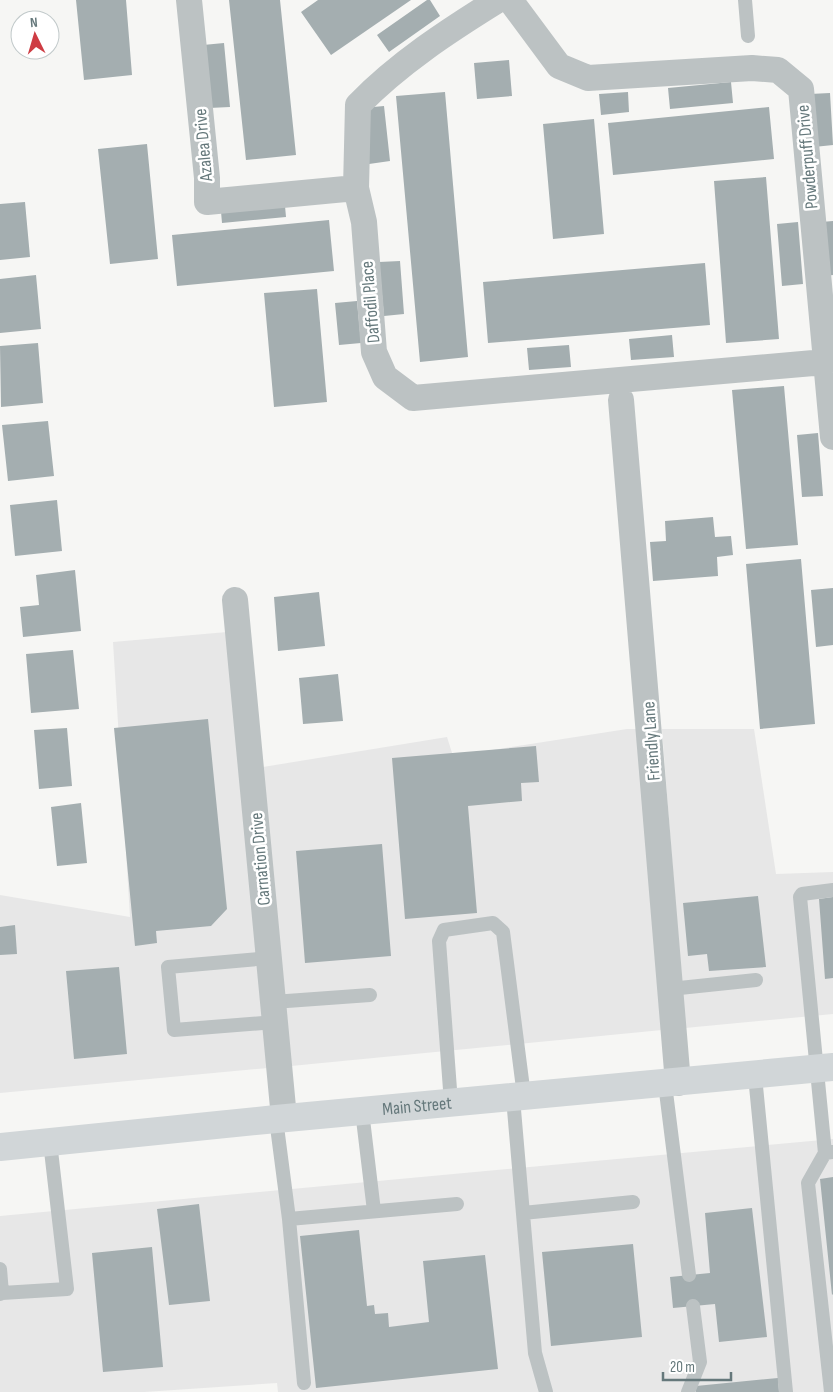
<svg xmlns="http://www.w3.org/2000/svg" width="833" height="1392" font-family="'Sofia Sans Condensed',sans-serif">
  <rect width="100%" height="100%" fill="#f6f6f4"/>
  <path fill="#e7e7e7" d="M227,632l41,436 -268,25v-198l130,22 -17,-275z
    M627,729h11l24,301 -371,36 -28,-299 184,-30 6,19z
    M662,729h92l22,145 57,-2v142l-148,14z
    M833,1139v253h-555l-1,-9 -133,9h-144v-176z"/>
  <path fill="#a4aeb0" d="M76,0h50l6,75 -48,5z
    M229,0h51l16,155 -50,5z
    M318,0h93l-80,55 -30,-43z
    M427,0h3l10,16 -51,36 -12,-17z
    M224,43l6,64 -21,1 -6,-63z
    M509,60l3,36 -35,3 -3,-36z
    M731,82l2,21 -63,6 -2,-21z
    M445,92l23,265 -48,5 -24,-266z
    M628,92l1,20 -28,3 -2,-21z
    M830,93l3,52 -19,2 -4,-53z
    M384,106l6,55 -21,3 -6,-56z
    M769,107l5,52 -161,16 -5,-52z
    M594,119l10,115 -51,5 -10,-115z
    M147,144l11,115 -48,5 -12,-115z
    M766,177l13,162 -53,4 -12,-162z
    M284,195l2,22 -64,6 -2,-23z
    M25,202l5,55 -30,3v-56z
    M329,220l5,51 -157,15 -5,-51z
    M833,221v54l-8,1 -4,-54z
    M798,222l5,62 -21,2 -5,-62z
    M400,261l4,53 -20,2 -5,-54z
    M705,263l5,62 -222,18 -5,-61z
    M36,275l5,54 -41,4v-54z
    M317,289l10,113 -53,5 -10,-114z
    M357,301l4,42 -22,2 -4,-42z
    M672,335l2,22 -43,3 -2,-21z
    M38,343l5,60 -42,4 -1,-61z
    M569,345l2,22 -42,3 -2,-22z
    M784,386l14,159 -52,4 -14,-159z
    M48,421l6,55 -46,5 -6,-56z
    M818,433l5,63 -21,1 -5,-62z
    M57,500l5,51 -47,5 -5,-51z
    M713,517l2,20 16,-1 2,19 -16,2 1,19 -65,5 -3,-39 16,-1 -1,-20z
    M801,559l14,165 -55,5 -14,-165z
    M75,570l6,61 -58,6 -3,-30 19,-2 -3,-30z
    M833,588v57l-17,2 -5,-57z
    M319,592l6,54 -47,5 -4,-54z
    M73,650l6,59 -48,4 -5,-59z
    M338,674l5,47 -40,3 -4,-46z
    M208,719l19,190 -16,17 -55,5 1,12 -22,3 -21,-218z
    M67,728l5,58 -33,3 -5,-59z
    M536,746l3,36 -18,1 1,18 -54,5 9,107 -72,6 -13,-161z
    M81,803l6,60 -30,3 -6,-59z
    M382,844l9,112 -86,7 -9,-112z
    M758,896l8,71 -57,4 -2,-17 -19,2 -5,-53z
    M833,897v81l-8,1 -6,-80z
    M15,925l2,29 -17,1v-28z
    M119,967l8,87 -53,5 -8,-88z
    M833,1177v117l-1,1 -12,-116z
    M199,1204l11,97 -41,4 -12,-96z
    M752,1208l15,129 -48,5 -4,-38 -42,4 -3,-31 40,-4 -5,-60z
    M359,1230l8,76 7,-1 1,9 13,-1 1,14 40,-5 -6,-61 62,-6 13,114 -182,19 -16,-152z
    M633,1244l9,93 -91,9 -9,-94z
    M152,1247l11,120 -60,5 -11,-119z
    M778,1378l1,14h-83v-6z"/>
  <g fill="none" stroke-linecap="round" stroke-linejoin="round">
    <path stroke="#bcc2c3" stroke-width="14" d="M745,0l3,36
      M833,890l-31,4 -2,3 25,256 8,-1
      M269,958l-101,9 6,63 101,-8
      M670,989l86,-9
      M273,1002l97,-7
      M755,1076l31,316
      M665,1084l24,191
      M513,1098l22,255 11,39
      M451,1103l-12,-162 5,-11 49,-7 10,9 21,164
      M362,1111l12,100
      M276,1119l13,100 15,164
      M825,1153l-17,30 23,209
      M523,1213l110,-11
      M289,1219l168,-15
      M0,1269l2,24 -2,1
      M2,1293l65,-4 -17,-147
      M688,1392l12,-30 -7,-56"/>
    <path stroke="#bcc2c3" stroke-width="26" d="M189,0l18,178v24l149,-14
      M498,0c-50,31 -99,63 -140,105l-2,83 8,34 10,130 11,25 28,21 412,-36
      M510,0l49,66 29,12 164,-10 26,2 23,19 32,348
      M621,400l57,683
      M235,600l49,518"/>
    <path stroke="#d1d6d8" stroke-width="28" id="s1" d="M0,1147l276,-28 557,-52"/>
  </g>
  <g text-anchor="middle" stroke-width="5" stroke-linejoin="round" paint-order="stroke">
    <g font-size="18" fill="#65787b" stroke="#fff">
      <text transform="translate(203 145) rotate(-95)" y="6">Azalea Drive</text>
      <text transform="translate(807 157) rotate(-95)" y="6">Powderpuff Drive</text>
      <text transform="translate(370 302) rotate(-95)" y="6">Daffodil Place</text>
      <text transform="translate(651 741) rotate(-94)" y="6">Friendly Lane</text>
      <text transform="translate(260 859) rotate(-95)" y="6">Carnation Drive</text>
      <text dy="6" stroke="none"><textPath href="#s1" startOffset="419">Main Street</textPath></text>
    </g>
  </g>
  <g transform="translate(35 35) rotate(355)"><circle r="24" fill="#ffffff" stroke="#c1c9ca"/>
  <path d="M0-4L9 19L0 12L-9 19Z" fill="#ce3c43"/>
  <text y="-8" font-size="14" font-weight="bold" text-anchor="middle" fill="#65787b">N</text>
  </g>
  <path d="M663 1372v8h68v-8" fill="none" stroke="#65787b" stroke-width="2.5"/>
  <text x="670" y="1372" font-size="15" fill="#65787b" stroke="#ffffff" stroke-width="4" paint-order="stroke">20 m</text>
</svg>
